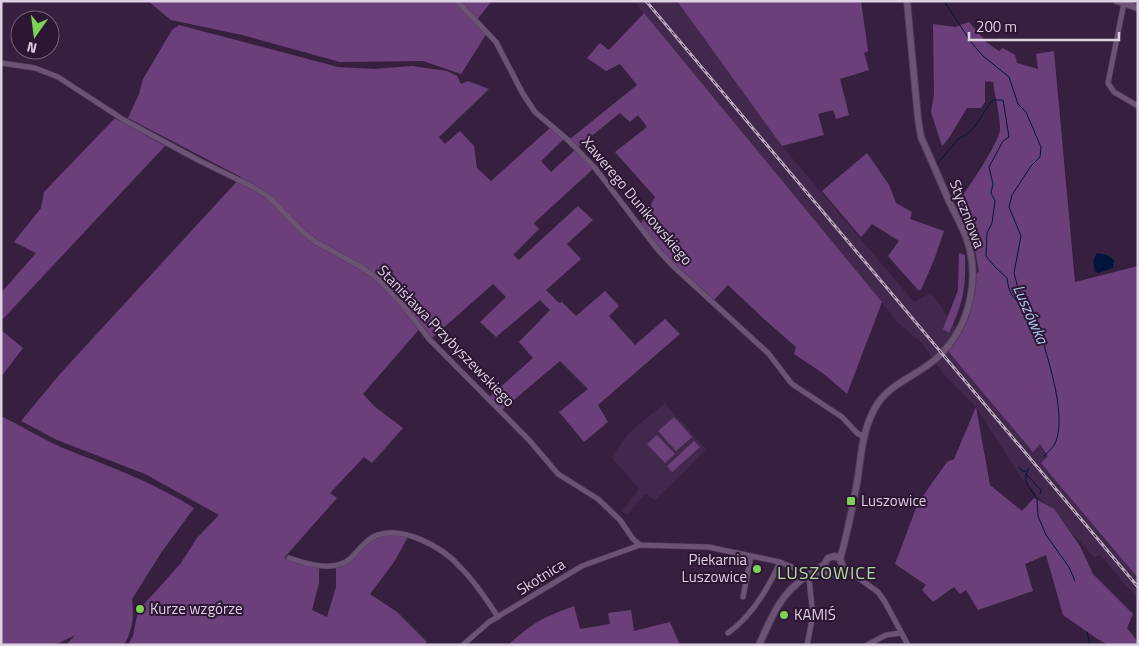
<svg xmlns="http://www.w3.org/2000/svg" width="1139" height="646" font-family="'Titillium Web',sans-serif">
  <rect width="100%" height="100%" fill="#37203f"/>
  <path fill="#43284d" d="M634,1h43l105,145 132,156 16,-9 3,2 33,48 172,219v37l-38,-44 -6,2 -72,-78 -46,-72 -34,-35 -20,-29 -25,-21 -15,-20z
    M665,403l41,47 -51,50 -10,-6 -18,21 -5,-4 17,-22 -28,-32 19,-25z"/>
  <path fill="#6b407a" d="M492,1l-17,21 12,11 -26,41 -38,-13 -83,1 -98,-27 -71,-15 -22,-18z
    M677,1h184l7,50 -4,2 5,17 -29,9 9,36 -13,4 -3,-9 -15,4 6,21 -42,11z
    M644,13l238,289 -35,92 -23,-20 -30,-20 2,-7 -32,-28 -36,-34 -14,15 -37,-33 -37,-42 15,-28 -40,-45 32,-25 -9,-12 -8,7 -10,-9 -42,34 -8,-8 67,-54 -17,-21 -14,7 -19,-13 13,-15 9,7z
    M969,22l17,20 13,9 4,-3 12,7 2,8 21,6 -2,-15 18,-3 21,231 63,-16v312l-97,-115 7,-7 -8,-12 -7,8 -85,-101c16,-22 30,-49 28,-78l3,-1 -4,-22 -2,1 -18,-44c10,-15 44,-63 45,-78 0,-14 -5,-33 -7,-47l-8,-1v21l-4,6h-14l-18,30 -7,8 -11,-34 3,-17 -1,-71 22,3z
    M179,25l159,42 36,2 38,-3 35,5 10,5 4,8 7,-3 21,8 -50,48 6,7 15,-13 14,15 3,22 14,13 59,-53 14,11 -23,22 10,11 24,-22 18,19 -59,54 5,6 -26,26 6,5 59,-54 15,14 -26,24 14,15 -35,31 13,13 3,-1 14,14 29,-25 14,15 -10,10 26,29 30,-26 15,15 -82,71 10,17 -24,20 -25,-30 29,-23 -28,-28 -58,49 -13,-13 44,-39 -14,-16 31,-32 -10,-10 -44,37 -16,-15 26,-25 -13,-13 -61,54 -10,-12 -59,68 11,12 29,22 -31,35 -8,-6 -34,36 7,5 -53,60 24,8 11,2v15l-7,27 15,7 9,-30v-19c20,-6 27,-30 49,-33 7,-2 16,0 24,0l-15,27 -24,32 27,18 30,30 -2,3h-297l5,-9 5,-25 43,-48 16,-25 22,-23 -74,-41 -88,-34 -36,-19 38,-46 182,-198 -113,-59 11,-24 4,-15 29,-49z
    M115,118l50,28 -164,175v-28l35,-40 -22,-11 27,-34 3,-16z
    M867,153l22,32 7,18 16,9 -2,7 34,12 -10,29 -13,30h-3l-30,-34 11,-15 -27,-17 -11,13 -39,-46z
    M959,253l6,2c1,33 -2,49 -16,78l-6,-4 15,-39z
    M1,330l22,18 -22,29z
    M976,407l14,78 32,26 12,-13 20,11 26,37 13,28 40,40 -6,14 11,14v3h-30l-12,-7 -33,-23 -17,-60 -21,9 8,27 -55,19 -12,-20 -6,4 -6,-7 -21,15 -11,-12 4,-5 -31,-21 23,-61 29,-41 7,-3z
    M1,416c21,10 41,23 62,32 45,18 90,34 131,60l-31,42 -31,49c2,17 1,31 -8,46h-60l4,-2 7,-8 -20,10h-54z
    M674,417l18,20 -16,14 -18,-20z
    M657,435l18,19 -10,9 -18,-19z
    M694,441l6,6 -28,25 -5,-6z
    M574,606l6,23 30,-5 -2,-11 23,-3 3,21 36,-9 10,23h-172c24,-22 36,-28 66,-39z"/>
  <path fill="#00153b" d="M1097,253l10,2 7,5 -1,8 -15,5 -3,-2 -2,-10z"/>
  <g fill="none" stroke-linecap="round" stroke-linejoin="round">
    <path stroke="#00153b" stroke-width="1" d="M944,1l27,41 12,14 26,21 9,27 8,8 15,35 -1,10 -9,9 -19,29 -3,12 12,29 -7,37 4,15 8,13c-4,14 12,21 17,33 2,4 1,10 2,15 7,23 20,69 11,92 -2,6 -7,10 -12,15
      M937,164l22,-26c16,-4 23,-26 34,-38h10l6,37 -6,4 -14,26 4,17 -2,9 4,8 -3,22 -5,10 -1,23 9,11 12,11c2,15 4,19 17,28
      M1019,467l3,4h4
      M1029,468l-3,6v8l11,17 1,17 8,19 23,32 6,14
      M1026,474l15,16 -1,4
      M1087,632l3,13
      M468,645l12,-11"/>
    <g stroke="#503c57" stroke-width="6">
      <path id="minor" d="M457,1l39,41 27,52 12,18 33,28 27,28 63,82 16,17 94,86 24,31 50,33 15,16 7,4
        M1124,3l-16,80 6,9 24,14
        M1,63l34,5 23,9 66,43 74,40 55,27 16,10 35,36 12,9 47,26 15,11 25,26 26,34 100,101 29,34 40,25 22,21 13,19 7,6
        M289,558c18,6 46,15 62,0 7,-7 13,-16 22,-21 27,-14 70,10 88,31 14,14 26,32 37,49
        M843,567l35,25 7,10 23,43
        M743,597l8,-41
        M728,633c24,-17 40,-44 52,-71
        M463,645l26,-23 93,-56 58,-21 68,2 72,15 19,8 10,9 4,36 -6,30
        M867,645l19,-10 15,-2"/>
    </g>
    <g stroke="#503c57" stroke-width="8">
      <path id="tertiary" d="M1117,1l21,7
        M840,559c8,-27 13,-54 18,-82 3,-23 5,-48 17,-69 14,-26 44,-32 64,-52 31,-30 42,-78 27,-119 -5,-13 -12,-25 -18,-38 -9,-21 -18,-42 -27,-62l-3,-18 -11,-118
        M814,572h13l8,2 4,-2 4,-5 -3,-8 -5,-3 -7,2 -4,7 3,7
        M759,645c18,-40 25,-58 65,-80"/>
    </g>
    <use href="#minor" stroke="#6c5375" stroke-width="5"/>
    <use href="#tertiary" stroke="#6c5375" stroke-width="6"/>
    <g stroke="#b9a8be" stroke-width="3">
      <path id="rail" d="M646,1l492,586"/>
    </g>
    <use href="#rail" stroke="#2c1634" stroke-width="1" stroke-dasharray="4" stroke-linecap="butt"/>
  </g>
  <g fill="#7dd154" stroke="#2c1634" stroke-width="2">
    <rect x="846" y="496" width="10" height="10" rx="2.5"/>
    <circle cx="757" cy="569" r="5"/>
    <circle cx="140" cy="609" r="5"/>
    <circle cx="784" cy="615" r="5"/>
  </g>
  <g text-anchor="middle" stroke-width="4" stroke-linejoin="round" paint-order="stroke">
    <g font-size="15" fill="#dfd1e4" stroke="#2c1634">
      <text transform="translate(637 201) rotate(50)" y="5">Xawerego Dunikowskiego</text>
      <text transform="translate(967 214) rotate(69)" y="5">Styczniowa</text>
      <text transform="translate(446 336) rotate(46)" y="5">Stanisława Przybyszewskiego</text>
      <text transform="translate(541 577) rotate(-32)" y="5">Skotnica</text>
    </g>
    <g font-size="15" fill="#dfd1e4" stroke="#2c1634" text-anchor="start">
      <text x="861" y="506">Luszowice</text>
      <text x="747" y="565" text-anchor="end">Piekarnia<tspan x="747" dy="17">Luszowice</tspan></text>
      <text x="150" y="614">Kurze wzgórze</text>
      <text x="794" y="620">KAMIŚ</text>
    </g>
    <g font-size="16" font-style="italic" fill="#adcbf5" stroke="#2c1634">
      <text transform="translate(1031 314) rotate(66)" y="6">Luszówka</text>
    </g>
    <g font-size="18" letter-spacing="1" fill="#afdd9c" stroke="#2c1634">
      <text x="827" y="579">LUSZOWICE</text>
    </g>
  </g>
  <rect width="1139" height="646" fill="none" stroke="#dfd1e4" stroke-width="5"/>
  <g transform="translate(35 35) rotate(194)"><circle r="24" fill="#2c1634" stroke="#74617a"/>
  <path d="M0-4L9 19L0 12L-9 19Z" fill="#7dd154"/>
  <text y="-8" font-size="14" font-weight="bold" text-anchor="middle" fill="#dfd1e4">N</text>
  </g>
  <path d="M969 32v8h150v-8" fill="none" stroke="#dfd1e4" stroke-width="2.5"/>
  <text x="976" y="32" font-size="15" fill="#dfd1e4" stroke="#2c1634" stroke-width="4" paint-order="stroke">200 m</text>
</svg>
